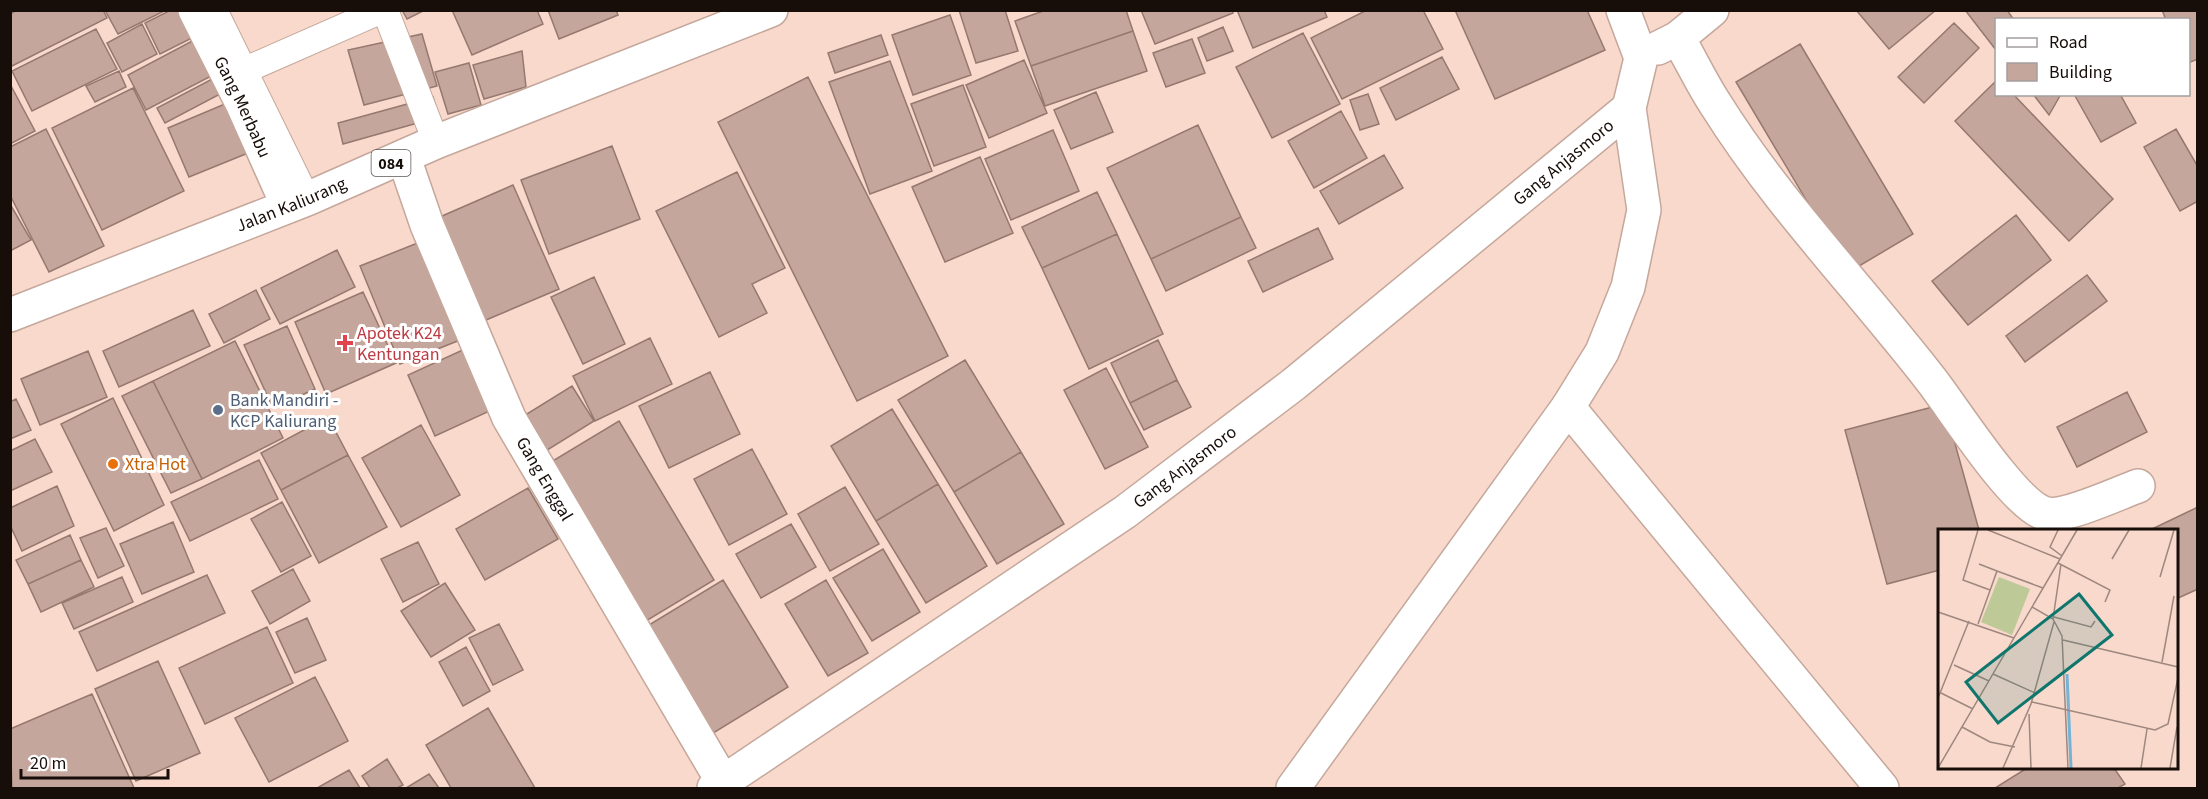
<svg xmlns="http://www.w3.org/2000/svg" width="2208" height="799" font-family="'Source Sans 3',sans-serif">
  <rect width="100%" height="100%" fill="#f8d9cc"/>
  <path fill="#c5a69c" stroke="#95786e" stroke-width="1.5" d="M17,10h86l4,8 -97,49v-53z
    M105,10h61l-48,24z
    M171,10h14l13,25 -38,19 -15,-31z
    M402,10h23l-18,9z
    M452,10h85l6,14 -71,31z
    M548,10h68l2,5 -59,24z
    M959,10h46l13,41 -42,12z
    M1046,10h80l7,21 -102,35 -16,-45z
    M1141,10h91l1,3 -78,31z
    M1237,10h87l3,7 -74,31z
    M1367,10h56l20,39 -101,50 -31,-61z
    M1455,10h132l18,40 -110,49z
    M1856,10h80l-47,39z
    M1965,10h42l7,10h-18v30z
    M2162,10h36v49l-10,4v-43h-22z
    M950,15l21,60 -58,20 -21,-60z
    M1954,23l25,25 -55,55 -26,-26z
    M142,24l15,30 -35,18 -15,-29z
    M1223,27l10,24 -26,10 -9,-23z
    M96,29l21,40 -85,42 -20,-40z
    M1133,31l14,40 -102,35 -14,-40z
    M1303,33l37,71 -68,34 -36,-71z
    M422,34l15,52 -73,19 -16,-55z
    M881,35l7,20 -53,18 -7,-20z
    M196,39l19,35 -69,36 -18,-35z
    M1192,39l13,34 -39,14 -13,-34z
    M1800,44l113,190 -64,38 -113,-190z
    M522,51l4,36 -42,12 -11,-34z
    M1442,57l17,32 -63,31 -16,-32z
    M1024,60l23,53 -58,25 -23,-53z
    M890,61l42,110 -62,23 -41,-112z
    M469,63l12,42 -33,9 -13,-42z
    M119,71l7,16 -31,15 -9,-16z
    M216,77l8,15 -59,31 -8,-15z
    M808,77l140,279 -91,45 -139,-279z
    M1996,81v13h17l100,105 -44,42 -114,-120z
    M10,84l25,47 -25,13z
    M963,85l23,62 -52,19 -23,-62z
    M133,88l51,103 -82,39 -50,-102z
    M1096,92l17,40 -42,17 -17,-39z
    M1368,94l11,30 -19,6 -10,-30z
    M2033,94h28l-12,21z
    M2074,94h46l16,29 -35,19z
    M433,97l6,20 -96,27 -5,-21z
    M232,101l21,50 -64,26 -21,-49z
    M1341,111l26,47 -53,30 -26,-47z
    M1198,125l43,92 -90,42 -44,-91z
    M46,129l58,117 -55,26 -39,-77v-48z
    M2176,129l22,38v34l-18,10 -36,-64z
    M1053,130l26,61 -68,29 -26,-61z
    M612,146l28,73 -91,35 -28,-74z
    M1384,155l19,33 -64,36 -19,-33z
    M980,157l33,76 -68,29 -33,-75z
    M737,172l48,96 -33,16 15,29 -48,24 -63,-126z
    M513,185l46,104 -80,34 -46,-103z
    M1097,192l20,42 -75,34 -20,-41z
    M10,204l21,36 -21,11z
    M2016,215l35,45 -83,65 -36,-44z
    M1241,217l15,31 -90,43 -15,-32z
    M1318,228l15,31 -70,33 -15,-31z
    M1117,234l46,100 -74,35 -47,-101z
    M430,238l40,98 -70,28 -40,-98z
    M337,250l18,37 -75,37 -19,-36z
    M2087,275l20,26 -82,61 -19,-26z
    M594,277l31,67 -42,20 -32,-67z
    M256,290l14,29 -46,24 -15,-29z
    M363,292l33,71 -70,31 -31,-72z
    M193,310l17,36 -91,41 -16,-36z
    M287,326l28,63 -42,19 -29,-63z
    M650,338l22,46 -77,37 -22,-45z
    M1158,340l19,40 -47,23 -19,-40z
    M235,341l48,97 -81,41 -49,-98z
    M467,348l27,61 -59,27 -27,-61z
    M88,351l19,46 -67,28 -19,-46z
    M965,360l56,92 -67,40 -56,-92z
    M1106,368l42,79 -43,22 -41,-79z
    M710,372l30,62 -71,34 -30,-62z
    M1177,380l14,27 -47,23 -14,-27z
    M153,381l49,98 -31,14 -49,-97z
    M572,386l22,35 -58,36 -22,-35z
    M2127,392l20,40 -70,35 -20,-40z
    M113,398l51,107 -50,26 -53,-107z
    M16,399l15,31 -21,9v-37z
    M1944,404l35,126h-39v40l-53,14 -42,-154z
    M892,409l46,75 -62,37 -45,-75z
    M328,417l20,38 -67,35 -20,-37z
    M619,421l95,159 -73,44 -95,-159z
    M421,425l39,70 -59,32 -39,-69z
    M35,439l17,33 -42,19v-40z
    M752,449l35,65 -58,31 -35,-66z
    M1021,452l43,72 -67,40 -43,-72z
    M348,455l39,72 -68,36 -38,-73z
    M259,460l19,39 -88,42 -19,-39z
    M938,484l49,82 -61,37 -50,-82z
    M57,486l17,40 -52,25 -12,-26v-17z
    M845,487l34,57 -49,27 -32,-57z
    M528,488l30,51 -73,41 -29,-51z
    M282,502l29,54 -30,16 -30,-53z
    M2198,507v82l-22,10v-69h-26z
    M173,522l21,50 -52,22 -22,-50z
    M791,524l25,43 -55,31 -25,-44z
    M106,528l18,38 -26,12 -18,-40z
    M70,535l11,25 -53,24 -12,-24z
    M418,542l21,42 -36,18 -22,-43z
    M883,549l37,63 -48,29 -39,-63z
    M81,560l13,27 -53,25 -13,-28z
    M293,569l17,32 -40,23 -18,-33z
    M207,575l18,38 -128,58 -18,-39z
    M122,577l11,25 -59,27 -12,-26z
    M723,580l65,107 -78,48 -66,-107z
    M826,580l42,73 -40,23 -43,-72z
    M445,583l30,47 -44,27 -30,-46z
    M307,618l19,42 -31,13 -19,-41z
    M499,624l24,46 -30,15 -24,-47z
    M267,627l26,56 -88,41 -26,-56z
    M466,647l24,44 -27,15 -24,-44z
    M158,661l42,92 -64,28 -41,-92z
    M315,677l33,64 -79,41 -34,-64z
    M92,694l42,94h-122l-2,-59z
    M488,708l47,80h-84l-25,-43z
    M387,759l16,26 -6,3h-27l-8,-12z
    M2027,768h87l11,16 -7,4h-123z
    M349,770l11,18h-43z
    M429,774l10,14h-33z"/>
  <g fill="none" stroke-linecap="round" stroke-linejoin="round">
    <g stroke="#c5a79b" stroke-width="28">
      <path id="service" d="M214,10l93,189
        M385,10l51,132
        M243,71l139,-61"/>
    </g>
    <g stroke="#c5a79b" stroke-width="36">
      <g id="minor">
        <path id="s1" d="M195,10l47,93 46,103"/>
        <path d="M1678,38c13,22 24,46 38,67 62,99 145,184 216,276 23,30 80,120 111,132 19,7 75,-20 95,-27"/>
        <path d="M1658,48l20,-10 34,-28"/>
        <path id="s2" d="M404,158l23,67 82,193 214,364"/>
        <path d="M1568,407l314,381"/>
        <path id="s3" d="M714,788l411,-276 169,-128 335,-276"/>
        <path d="M1293,788l275,-381 34,-55 26,-65 16,-77 -15,-102 12,-50 -18,-48"/>
      </g>
    </g>
    <g stroke="#c5a79b" stroke-width="36">
      <g id="primary">
        <path id="s4" d="M10,315l297,-116 129,-57 335,-132"/>
      </g>
    </g>
    <use href="#service" stroke="#fff" stroke-width="26"/>
    <use href="#minor" stroke="#fff" stroke-width="33"/>
    <use href="#primary" stroke="#fff" stroke-width="33"/>
  </g>
  <path fill="#e0444e" stroke="#fff" stroke-width="2" d="M342 334h6v6h6v6h-6v6h-6v-6h-6v-6h6z"/>
  <circle fill="#5c6f8a" stroke="#fff" stroke-width="2" cx="218" cy="410" r="6"/>
  <circle fill="#e8710a" stroke="#fff" stroke-width="2" cx="113" cy="464" r="6"/>
  <g text-anchor="middle" stroke-width="6" stroke-linejoin="round" paint-order="stroke">
    <rect fill="#fff" stroke="#5d5653" stroke-width="1.5" x="371.5" y="150" width="39" height="26" rx="4.5"/>
    <g font-size="16" font-weight="bold" fill="#170d09">
      <text x="391" y="169">084</text>
    </g>
    <g font-size="18" fill="#170d09" stroke="#fff">
      <text dy="6" stroke="none"><textPath href="#s1" startOffset="108">Gang Merbabu</textPath></text>
      <text dy="6" stroke="none"><textPath href="#s3" startOffset="1056">Gang Anjasmoro</textPath></text>
      <text dy="6" stroke="none"><textPath href="#s4" startOffset="302">Jalan Kaliurang</textPath></text>
      <text dy="6" stroke="none"><textPath href="#s3" startOffset="570">Gang Anjasmoro</textPath></text>
      <text dy="6" stroke="none"><textPath href="#s2" startOffset="351">Gang Enggal</textPath></text>
    </g>
    <g font-size="18" fill="#be3a42" stroke="#fff" text-anchor="start">
      <text x="357" y="339">Apotek K24<tspan x="357" dy="21">Kentungan</tspan></text>
    </g>
    <g font-size="18" fill="#4e5e75" stroke="#fff" text-anchor="start">
      <text x="230" y="406">Bank Mandiri -<tspan x="230" dy="21">KCP Kaliurang</tspan></text>
    </g>
    <g font-size="18" fill="#c56008" stroke="#fff" text-anchor="start">
      <text x="125" y="470">Xtra Hot</text>
    </g>
  </g>
  <g transform="translate(1938 529)">
    <rect width="240" height="240" fill="#f8d9cc"/>
    <path d="M61,48l31,12 -18,46 -31,-13z" fill="#bdc996"/>
    <path fill="none" stroke="#74b2d6" stroke-width="3" d="M129,145l4,94"/>
    <path fill="none" stroke="#9e877e" stroke-width="1.5" d="M40,1l-15,50 27,10M50,1l72,29M120,1l-8,17 12,9M174,30l17,-29M120,34l52,27 -5,12M41,35l18,7M222,48l14,-47M94,78l21,12 9,17 6,132M0,83l76,26M116,88l37,10 4,-6M115,90l8,-55M40,95l19,-53 46,17M125,111l115,27M224,133l12,-66M16,136l35,16M55,145l42,19M3,164l32,16M0,169l31,-77M94,173l123,28 13,-6 10,-46M91,185l2,54M24,198l28,15 25,5M0,239l139,-238M65,239l28,-64 23,-82M203,239l6,-39M232,239l7,-41"/>
    <path fill="#0f766e" fill-opacity="0.15" stroke="#0f766e" stroke-width="3" d="M141,65l33,41 -114,88 -32,-41z"/>
    <rect width="240" height="240" fill="none" stroke="#170d09" stroke-width="3"/>
  </g>
  <rect width="2208" height="799" fill="none" stroke="#170d09" stroke-width="24"/>
  <rect x="1995" y="18" width="195" height="78" fill="#ffffff" stroke="#a29e9d" stroke-width="1.5"/>
  <rect x="2007" y="38" width="30" height="9" fill="#ffffff" stroke="#a29e9d" stroke-width="1.5"/>
  <text x="2049" y="48" font-size="18" fill="#170d09">Road</text>
  <rect x="2007" y="63" width="30" height="18" fill="#c5a69c" stroke="#a29e9d" stroke-width="1.5"/>
  <text x="2049" y="78" font-size="18" fill="#170d09">Building</text>
  <path d="M21 769v9h147v-9" fill="none" stroke="#170d09" stroke-width="3"/>
  <text x="30" y="769" font-size="18" fill="#170d09" stroke="#ffffff" stroke-width="4.5" paint-order="stroke">20 m</text>
</svg>
